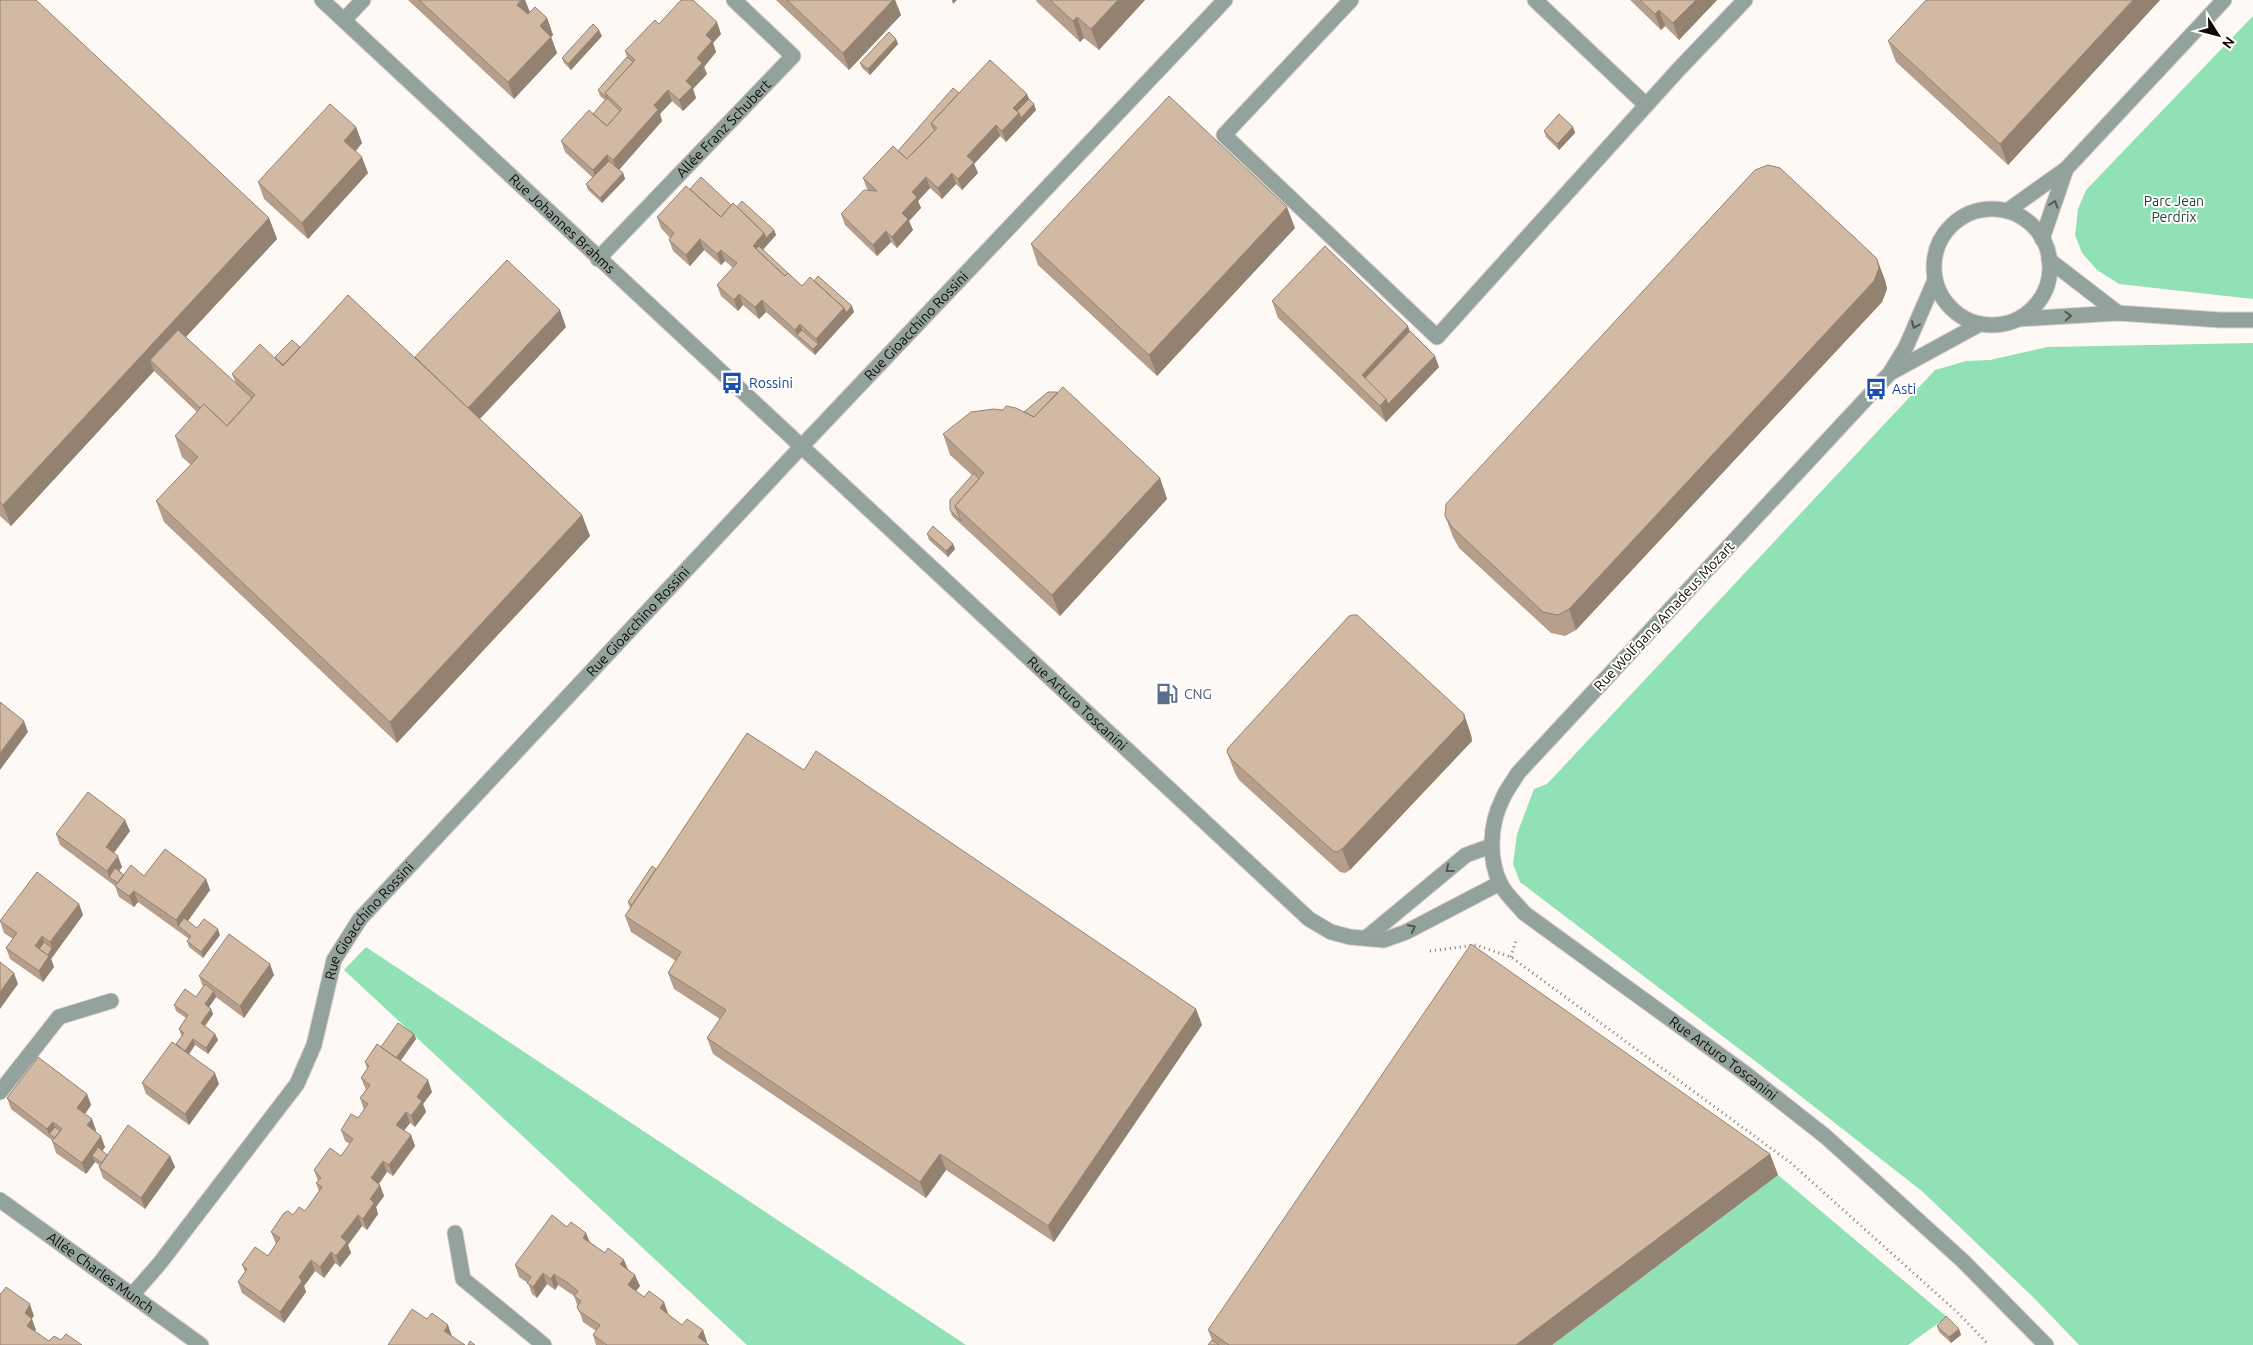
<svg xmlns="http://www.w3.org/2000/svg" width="2253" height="1345" font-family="Ubuntu,sans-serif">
  <rect width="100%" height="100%" fill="#fff9f5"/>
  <path fill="#90e1b5" d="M2253,16v283l-134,-15 -22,-14 -15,-17 -7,-18 3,-26 8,-19z
    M2253,343v1002h-174l-44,-46 -112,-107 -143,-112 -260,-198 -7,-18 4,-30 17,-45 13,-5 388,-414 31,-9 24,-1 57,-13z
    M366,947l600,398h-219l-403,-375z
    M1778,1175l169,142 -39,28h-356z"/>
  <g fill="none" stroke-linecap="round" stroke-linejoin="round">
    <g stroke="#d9d3ce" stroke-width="17">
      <g id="minor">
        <path id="s1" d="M322,0l987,919 22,13 19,5 34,3 22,-8 94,-49"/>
        <path d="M1351,0l-127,135 213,202 242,-268 66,-69"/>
        <path d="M1535,0l111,105"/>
        <path d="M344,20l19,-20"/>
        <circle cx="1992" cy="267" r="58"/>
        <path d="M2007,211l59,-42 158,-169"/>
        <path d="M2042,239l24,-70"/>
        <path id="s2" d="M598,259l195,-203 -59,-56"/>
        <path d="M2049,260l69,53"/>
        <path id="s3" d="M1935,280l-29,67 -16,26 -372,400c-5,9 -12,17 -16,27 -12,24 -14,58 -2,83 5,11 16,20 24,30l222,161 79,62 138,125 83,84"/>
        <path d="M2019,319l99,-6 102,7h33"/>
        <path d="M1892,372l88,-48"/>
        <path d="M1366,938l100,-83 25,-9"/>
        <path d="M0,1092l59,-75 52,-16"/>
        <path id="s4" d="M0,1200l201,145"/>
        <path d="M455,1233l8,46 81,66"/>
        <path id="s5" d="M133,1294l27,-31 137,-179 17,-39 20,-85 26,-41 441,-472 424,-447"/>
      </g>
    </g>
    <path stroke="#817a75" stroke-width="3" stroke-dasharray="1 4" stroke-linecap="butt" d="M1430,951l46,-6 35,12 280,206 166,149 32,33
      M1511,957l5,-17"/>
    <use href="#minor" stroke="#93a29d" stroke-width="15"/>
  </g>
  <path fill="#b59f8c" d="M0,0l269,218 8,21 -91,98 50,47 -4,-10 44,-14 -1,-3 25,-10 115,10 151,-30 -86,92 102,96 8,21 -193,207 -233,-221 -8,-21 35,-36 -9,-8 -7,-21 22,-24 -43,-41 -143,155 -11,-10z
    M408,0h117l5,12 17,6 6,17 -2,2 6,16 -43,46z
    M776,0h119l6,15 -52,55z
    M1036,0h109l-46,50 -15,-12 -4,4 -43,-40z
    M1630,0h87l-38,40 -14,-14 -4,4z
    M2160,0l-152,165 -112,-103 -8,-21z
    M659,24l62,10 -8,9 3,9 -12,15 3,7 -14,15 3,9 -13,13 -11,-10 -12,13 2,7 -43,49 4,3 2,6 -23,24 -14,-13 -2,-6 7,-6 -28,-26 -4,-11 32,-27 12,-14 -5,-4 -2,-6 29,-33 -2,-6z
    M602,36l-31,34 -7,-7 -2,-5z
    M896,39l2,5 -28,31 -8,-7 -2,-5z
    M959,93l68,1 2,5 7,11 -30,32 -6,-6 -26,28 4,9 -16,17 -6,-6 -14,15 -12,-11 -12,13 3,7 -12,13 4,9 -16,18 -6,-6 -14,14 -32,-31 -4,-11 27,-24 -1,-1 -4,-11 35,-27z
    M356,127l6,16 -6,8 12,22 -60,66 -44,-40 -6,-17z
    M1573,127l2,6 -16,17 -13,-13 -2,-6z
    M690,189l47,18 37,23 2,5 -13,15 39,36 12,-5 40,31 -39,43 -49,-43 -7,7 -16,-14 -5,6 -17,-15 -4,-11 16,-17 -8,-7 -4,4 -17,-15 -14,16 -17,-15 -4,-11 1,-2 -9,-10 -4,-11z
    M1295,228l-138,148 -119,-111 -7,-21z
    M1885,280l2,9 -5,13 -306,328 -11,6 -14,-3 -92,-85 -6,-11 -8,-21z
    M1272,301l138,30 29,36 -53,55 -108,-104z
    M943,434l217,44 7,21 -107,117 -108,-100 -2,-6 22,-35 -22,-20z
    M927,534l26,10 2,5 -7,8 -19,-17z
    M1464,714l7,21 1,6 -122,129 -5,3 -5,-1 -101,-92 -4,-7 -8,-21z
    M804,770l392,239 6,16 -148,217 -108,-72 -20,28 -213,-144 -6,-16 13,-19 -46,-30 -6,-16 8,-12 -45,-29 -6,-16 5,-8 -2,-6 28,-33z
    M130,831l-16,22 8,14 -3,4 5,4 82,4 4,11 -22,31 9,7 23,7 -17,23 -14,-11 -2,-6 2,-2 -51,-37 -4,5 -15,-10 -4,-11 -55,-41 -4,-11z
    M79,904l4,11 -32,44 3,8 -11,15 -33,-23 -4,-11 7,-9 -9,-6 -4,-12z
    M274,975l-30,43 -28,-21 -7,10 2,2 2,5 -8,12 10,8 3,6 -10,14 -13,-9 -6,9 30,30 -30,41 -43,-31 -4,-11 34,-39 6,-8 -1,-1 -2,-6 7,-11 -10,-7 -2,-6 22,-8 7,-10 -4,-11z
    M414,1034l2,5 -16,22 32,31 -9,12 3,8 -11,15 -5,-4 -6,7 7,5 4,11 -22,30 -6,-4 -8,12 5,12 -8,11 2,7 -11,16 -5,-4 -14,19 3,8 -11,14 -5,-4 -11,15 -9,-7 -11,15 2,6 -22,31 -42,-30 -4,-11 7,-10 -3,-7 26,-9 8,-12 -5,-12 22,-17 12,-4 14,-20 -3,-8 2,-2 -4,-11 27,-14 9,-12 -5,-3 -4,-11 17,-12 6,-8 -4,-12 6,-8 -5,-12 6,-9 -2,-7 16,-15z
    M87,1094l4,11 -6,9 11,16 -1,1 10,16 -3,4 5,4 63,1 5,11 -30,42 -42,-31 -4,-11 1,-1 -5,-4 -9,12 -30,-21 -4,-12h1l-42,-32 -4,-11z
    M1770,1154l8,21 -226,170h-344l4,-5 -4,-10z
    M567,1227l19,6 4,9 15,11 19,7 4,9 12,17 -4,5 8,6 20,5 3,12 15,11 21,5 4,12h-1l3,3h-113l-3,-10 3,-4 -13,-9 -9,-26 -16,-11 -3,5 -8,-6 -10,14 -5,-4 -4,-11 -9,-6 -4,-12z
    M1937,1326l22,3 2,6 -10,8 -12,-11z"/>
  <path fill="#938272" d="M521,0h4l5,13 -7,8 -6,-16z
    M893,0h2l6,15 -52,55 -6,-17z
    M952,0h5l-4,4z
    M1118,0h27l-46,50 -8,-21z
    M1696,0h21l-38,40 -6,-17z
    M2133,0h27l-152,165 -8,-21z
    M1659,10l6,16 -4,4 -6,-16z
    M1077,17l7,21 -4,4 -7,-21z
    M547,18l6,17 -2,2 6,16 -43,46 -6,-17 32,-56z
    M717,22l4,12 -8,9 3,9 -12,15 3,7 -14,15 3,9 -13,13 -4,-11 7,-19 11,-23 9,-23z
    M599,30l3,6 -31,34 -3,-6z
    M896,39l2,5 -28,31 -2,-6z
    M668,90l4,11 -12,13 2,7 -45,51 -4,-12 41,-55z
    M1027,94l4,11 3,-1 2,6 -30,32 -4,-11 11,-23z
    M996,125l4,11 -26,28 4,9 -16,17 -4,-11 9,-23z
    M356,127l6,16 -12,14 -6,-16z
    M1573,127l2,6 -16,17 -2,-6z
    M607,155l4,11 -14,15 -4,-11z
    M362,157l6,16 -60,66 -6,-16z
    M623,173l2,6 -23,24 -2,-5z
    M952,173l4,11 -14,15 -4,-11z
    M926,177l4,11 -12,13 3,7 -12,13 4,9 -16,18 -5,-11 10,-24 10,-21z
    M1287,207l8,21 -138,148 -8,-21z
    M269,218l8,21 -120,129 -7,-8 4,11 -143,155 -8,-21z
    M774,230l2,5 -18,20 -5,-9 11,-13z
    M886,231l5,11 -14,14 -4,-11z
    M700,239l4,11 -14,16 -4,-11z
    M721,250l4,11 -4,4 -4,-11z
    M1877,259l8,21 2,9 -5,13 -306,328 -7,-21z
    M739,294l4,11 -5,6 -4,-11z
    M762,300l4,12 -7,7 -4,-12z
    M852,306l2,6 -39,43 -2,-6 5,-5 -2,-5 28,-31z
    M560,310l6,17 -93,99 -6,-17z
    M800,324l4,11h-7l-2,-5z
    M1408,326l6,17 -43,44 -9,-12z
    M1435,356l4,11 -53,55 -6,-16 6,-7z
    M1160,478l7,21 -107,117 -8,-21z
    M582,515l8,21 -193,207 -7,-21z
    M953,544l2,5 -7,8 -2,-6z
    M1464,714l7,21 1,6 -122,129 -8,-21z
    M24,721l4,11 -28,38v-17z
    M125,820l5,11 -20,27 -4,-11z
    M118,856l4,11 -9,12 -4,-2 -2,-6z
    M206,879l4,11 -28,39 -4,-3 -2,-6z
    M134,891l4,11 -4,5 -5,-11z
    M79,904l4,11 -32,44 3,8 -11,15 -4,-11 7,-14 6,-9 -2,-6z
    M218,929l2,6 -17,23 -2,-6z
    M42,936l4,11 -9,4 -2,-5z
    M270,964l4,11 -30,43 -4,-12z
    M14,973l4,11 -18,25v-17z
    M214,991l2,6 -9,13 -2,-6z
    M211,1009l2,5 -10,15 -2,-6z
    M1196,1009l6,16 -148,217 -6,-16z
    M215,1034l3,6 -10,14 -2,-6z
    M414,1034l2,5 -19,27 -2,-6z
    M193,1039l2,6 -10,15 -2,-6z
    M215,1073l4,11 -30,41 -4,-11z
    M428,1080l4,12 -9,12 3,8 -11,15 -4,-11 6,-19z
    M87,1094l4,11 -10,15 -4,-12z
    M406,1112l4,11 -10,13 -4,-11z
    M92,1119l4,11 -4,7 -5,-12z
    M53,1122l4,11 -8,1 -2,-5z
    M411,1135l4,11 -22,30 -4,-11z
    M101,1136l4,11 -8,12 -5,-3 3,6 -9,12 -4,-11z
    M940,1154l6,16 -20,28 -6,-16z
    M1770,1154l8,21 -226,170h-36z
    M170,1156l5,11 -30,42 -4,-11z
    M383,1161l4,11 -12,17 -4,-11z
    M380,1185l4,11 -8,11 2,7 -11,16 -4,-11 7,-20z
    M358,1215l4,11 -14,19 3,8 -11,14 -4,-11 5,-19z
    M586,1233l4,11 -7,-6z
    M331,1252l4,11 -11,15 -4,-11z
    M311,1260l4,11 -11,15 2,6 -22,31 -4,-11 19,-35z
    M624,1260l4,11 -8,-7z
    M543,1273l4,11 -10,14 -4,-11z
    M554,1274l4,11 -3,5 -4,-11z
    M635,1275l5,11 -8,10 -4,-11z
    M664,1302l4,11 -4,6 -4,-11z
    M30,1304l4,12 -3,4 1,-1 4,11 -5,7 -4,-11 -2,-13z
    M448,1325l4,11 -8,-5z
    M1959,1329l2,6 -10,8 -2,-6z
    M703,1330l4,12 -3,3 -6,-8z"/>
  <path fill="#d2b9a3" stroke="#938272" d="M0,0h36l233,218 -266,287 -3,-3z
    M419,0h102l-4,5 11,9 7,-7 12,11 -7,8 11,11 -43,45z
    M681,0h12l24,22 -11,13 6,6 -15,17 5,5 -16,18 6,6 -13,13 -11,-10 -14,15 4,5 -45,50 -6,-5 -14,15 -32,-29 28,-31 18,16 15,-17 -17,-16 30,-33 -10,-9 30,-31 4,4z
    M787,0h106l-50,53z
    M1050,0h68l-27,29 -14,-12 -4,4z
    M1640,0h56l-23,23 -14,-13 -4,4z
    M1926,0h207l-133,144 -112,-103z
    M593,24l6,6 -31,34 -6,-6z
    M889,32l7,7 -28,30 -8,-6z
    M627,57l6,5 -28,31 2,5 -9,-8z
    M990,60l37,34 -14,14 6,5 -17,18 -6,-6 -29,31 7,6 -16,17 -6,-6 -14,15 -12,-11 -14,15 5,5 -15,16 6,6 -16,18 -6,-6 -13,14 -32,-31 23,-24 13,1 -14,-13 30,-32 14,13 30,-31 -6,-5z
    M953,88l6,5 -28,30 2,5 2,2 -28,29 -9,-8z
    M1169,96l118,111 -138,148 -118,-111z
    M607,98l13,13 -13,15 -14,-12z
    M1029,99l5,5 -13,14 -2,-5 -2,-2z
    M330,104l26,23 -12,14 18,16 -60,66 -44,-41z
    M1559,114l14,13 -16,17 -13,-13z
    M609,161l14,12 -23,25 -14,-14z
    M1768,165l12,3 91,85 6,6 2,9 -5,13 -305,328 -11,6 -15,-3 -91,-85 -7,-11 1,-12 309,-334z
    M701,177l30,28 -10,12 -31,-28z
    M686,186l35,31 12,-14 31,30 -11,13 32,30 3,-3 14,13 8,-9 34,31 -28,31 -16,-15 -5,6 -33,-30 -7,7 -16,-13 -5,6 -17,-15 20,-22 -16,-13 -4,4 -17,-15 -14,16 -17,-15 5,-7 -17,-16z
    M742,201l32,29 -8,8 -2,-5 -27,-26z
    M759,246l32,30 -3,-3 -3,3 -29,-27z
    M1325,246l83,80 -46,49 24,24 -6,7 -108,-105z
    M507,260l53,50 -92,98 -53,-51z
    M818,276l34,30 -6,7 -2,-5 -30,-27z
    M348,295l234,220 -192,207 -234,-221 42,-44 -23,-21 29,-32 23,22 28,-31 -23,-21 28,-30 23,22z
    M178,330l74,68 -25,28 -23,-22 -4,4 -50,-48z
    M802,330l16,14 -5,5 -16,-14z
    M1410,331l25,25 -47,48 -2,-5 -21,-21z
    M292,340l8,7 -17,18 -8,-8z
    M1063,387l97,91 -108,117 -97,-89 29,-33 -41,-39 28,-22 23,-3 9,1 3,-4 10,2 18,9z
    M1048,392h9l1,1 -24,24 -10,-5z
    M974,473l5,6 -24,27 6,15 -11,-11v-10z
    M933,526l20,18 -7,7 -19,-17z
    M1353,615h4l107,99v6l-122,129 -5,3 -4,-1 -102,-92 -4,-7 1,-4 121,-132z
    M0,702l24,19 -24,32z
    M747,733l57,37 12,-19 380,258 -148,217 -108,-72 -20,28 -213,-144 19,-28 -58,-37 13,-21 -56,-36z
    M88,792l37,28 -19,27 12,9 -11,15 -51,-37z
    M165,849l41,30 -30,41 -42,-29 -5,5 -14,-10 16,-21 13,11z
    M652,866l4,3 -24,36 -4,-3z
    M115,868l9,7 -6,8 -9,-6z
    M37,872l42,32 -29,38 -8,-6 -7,10 14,10 -10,15 -33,-23 11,-15 -17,-12z
    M184,918l13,10 7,-9 14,10 -17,23 -14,-11 4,-5 -13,-10z
    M229,934l41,30 -30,42 -41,-30z
    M44,942l8,6 -4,7 -9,-6z
    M1471,944l299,210 -254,191h-287l-21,-15z
    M0,962l14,11 -14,19z
    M205,984l9,7 -9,13 6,5 -10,14 14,11 -9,14 -13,-9 -8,12 -9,-7 8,-11 -5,-4 9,-14 -14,-10 11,-16 11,8z
    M398,1023l16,11 -18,24 -15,-11z
    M172,1042l43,31 -30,41 -43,-31z
    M377,1044l51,36 -11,17 5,4 -11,15 -5,-4 -10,13 15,10 -22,30 -6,-4 -12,17 9,7 -10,14 4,4 -11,16 -5,-4 -17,22 6,5 -11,14 -5,-4 -11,15 -9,-7 -12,17 3,4 -22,31 -42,-30 9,-13 -5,-4 13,-18 13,9 12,-18 -9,-6 13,-19 4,-2 5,4 6,-8 6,4 17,-24 -6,-4 5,-5 -7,-8 16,-22 11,8 12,-17 -12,-9 10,-16 7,4 10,-14 -8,-6 10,-13 -9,-7 8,-12 -4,-4z
    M38,1057l49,37 -10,14 15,11 -5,6 14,11 -19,27 -30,-22 10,-12 -9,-7 -6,7 -40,-31z
    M128,1125l42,31 -29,42 -42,-31z
    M55,1127l5,4 -5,7 -6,-4z
    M98,1147l9,8 -5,8 -10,-7z
    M552,1215l15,12 4,-5 15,11 -3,5 22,15 3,-5 16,12 -4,4 15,11 -7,10 16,12 5,-6 15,11 -4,6 22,17 5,-6 16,11 -5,7 11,8h-102l-14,-10 7,-10 -21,-14 -2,-4 4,-6 -7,-5 4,-5 -10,-8 -14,-9 -3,5 -8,-6 -10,14 -6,-4 4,-6 -16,-12z
    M6,1287l24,17 -5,9 7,6 -5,7 22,15 5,-5 7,4 5,-6 16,11h-82v-52l1,1z
    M412,1309l15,10 5,-6 16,12 -4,6 21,14h-77z
    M1946,1316l13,13 -10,8 -12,-11z
    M1212,1340l7,5h-11z
    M470,1341l5,4h-7z"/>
  <defs><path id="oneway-chevron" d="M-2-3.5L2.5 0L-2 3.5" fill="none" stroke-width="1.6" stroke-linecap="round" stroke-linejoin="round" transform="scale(1.25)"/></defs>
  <g stroke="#525650">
    <use href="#oneway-chevron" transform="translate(2054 204) rotate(-72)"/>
    <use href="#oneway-chevron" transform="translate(2068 316) rotate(-3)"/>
    <use href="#oneway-chevron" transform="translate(1915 325) rotate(113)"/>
    <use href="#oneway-chevron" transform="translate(1449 869) rotate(142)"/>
    <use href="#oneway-chevron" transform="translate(1412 928) rotate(-27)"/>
  </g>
  <defs>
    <g id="bus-bare" transform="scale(1.725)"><path d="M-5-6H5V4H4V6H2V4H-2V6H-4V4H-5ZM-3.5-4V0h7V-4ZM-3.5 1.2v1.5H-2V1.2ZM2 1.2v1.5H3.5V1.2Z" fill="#1a4fb4" stroke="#fff" stroke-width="2.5" paint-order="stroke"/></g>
    <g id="fuel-bare" transform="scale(1.725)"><path d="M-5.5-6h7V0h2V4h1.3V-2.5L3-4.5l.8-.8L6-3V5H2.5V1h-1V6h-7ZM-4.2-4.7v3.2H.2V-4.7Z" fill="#5c6f8a" stroke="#fff" stroke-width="2.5" paint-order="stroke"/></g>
  </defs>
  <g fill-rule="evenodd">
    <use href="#bus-bare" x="732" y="383"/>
    <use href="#bus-bare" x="1876" y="389"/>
    <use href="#fuel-bare" x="1167" y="694"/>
  </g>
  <g text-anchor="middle" stroke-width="4" stroke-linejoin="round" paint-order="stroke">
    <g font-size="14" fill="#110904" stroke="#fff">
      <text dy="5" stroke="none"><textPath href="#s2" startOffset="181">Allée Franz Schubert</textPath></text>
      <text dy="5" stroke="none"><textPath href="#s1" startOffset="328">Rue Johannes Brahms</textPath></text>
      <text dy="5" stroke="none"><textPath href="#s5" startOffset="1258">Rue Gioacchino Rossini</textPath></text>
      <text transform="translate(1664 616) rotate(-47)" y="5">Rue Wolfgang Amadeus Mozart</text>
      <text dy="5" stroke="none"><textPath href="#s5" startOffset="852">Rue Gioacchino Rossini</textPath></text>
      <text dy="5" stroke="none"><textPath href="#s1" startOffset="1032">Rue Arturo Toscanini</textPath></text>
      <text dy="5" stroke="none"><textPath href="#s5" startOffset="448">Rue Gioacchino Rossini</textPath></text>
      <text dy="5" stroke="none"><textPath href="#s3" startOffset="1052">Rue Arturo Toscanini</textPath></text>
      <text dy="5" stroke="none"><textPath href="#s4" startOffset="124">Allée Charles Munch</textPath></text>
    </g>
    <g font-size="14" fill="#1f4532" stroke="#fff">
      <text x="2174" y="206">Parc Jean<tspan x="2174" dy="16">Perdrix</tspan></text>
    </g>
    <g font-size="14" fill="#164399" stroke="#fff" text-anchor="start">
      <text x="749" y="388">Rossini</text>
      <text x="1892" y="394">Asti</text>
    </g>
    <g font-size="14" fill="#4e5e75" stroke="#fff" text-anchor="start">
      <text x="1184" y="699">CNG</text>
    </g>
  </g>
  <g transform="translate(2218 35) rotate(126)" stroke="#ffffff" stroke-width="4" paint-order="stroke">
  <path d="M0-4L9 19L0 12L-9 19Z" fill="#110904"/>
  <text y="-8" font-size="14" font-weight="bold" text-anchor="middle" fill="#110904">N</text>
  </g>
</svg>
